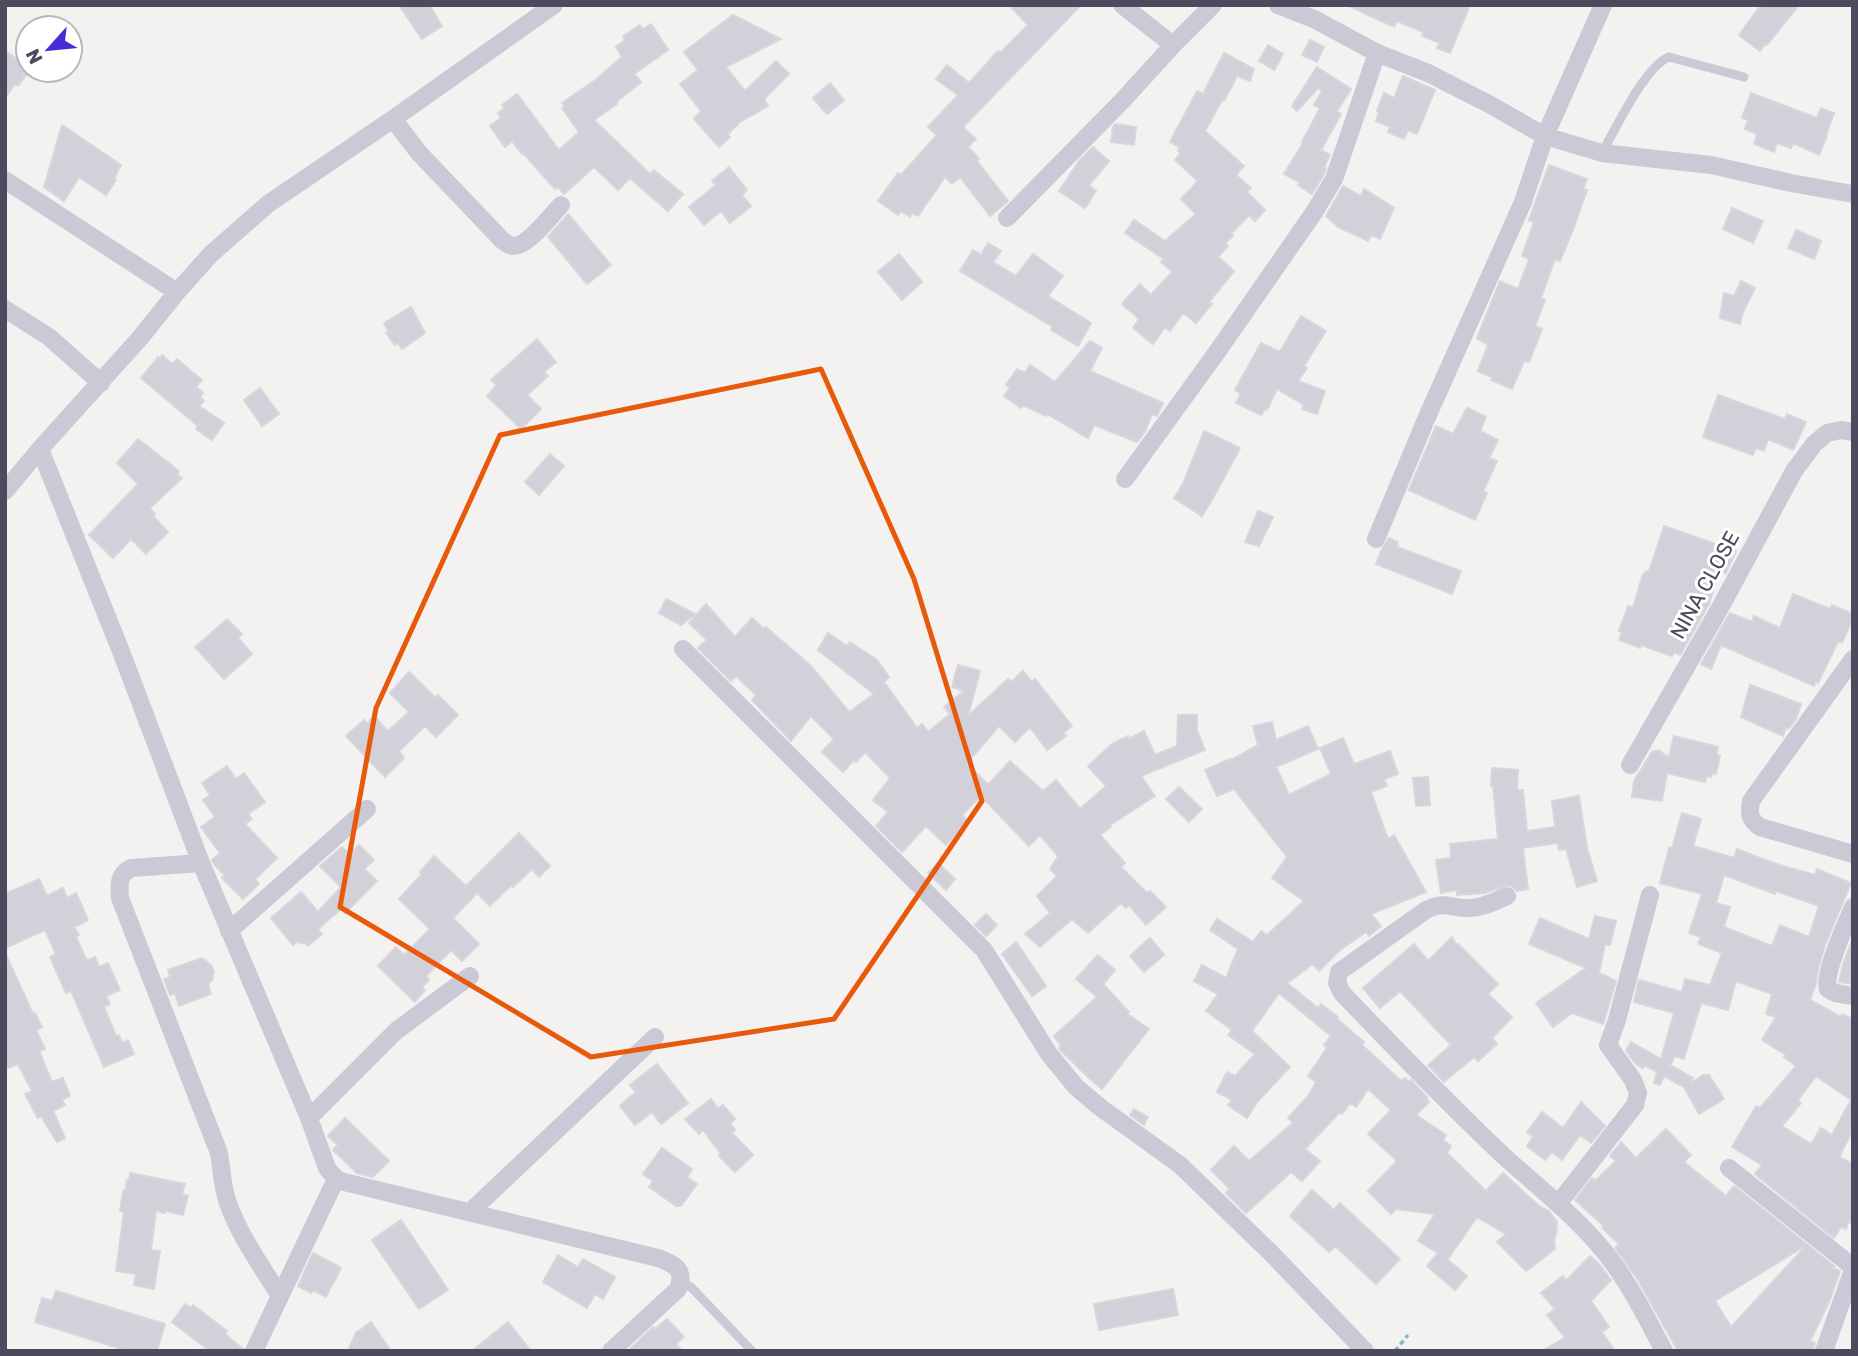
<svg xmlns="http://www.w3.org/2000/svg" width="1858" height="1356" font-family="Rubik,sans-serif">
  <rect width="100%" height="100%" fill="#f3f2f1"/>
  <path fill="#d2d0d8" stroke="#d8d6dc" stroke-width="2" fill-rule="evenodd" d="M399,5h30l13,21 -20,13z
    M1009,5h72l-118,122 13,12 -8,8 11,12 -2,2 31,40 -18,15 -30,-39 -8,7 -7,-7 -27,39 -5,-3 -3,4 -9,-6 -3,4 -20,-14 20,-28 3,2 36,-40 -9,-8 30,-32 -22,-16 11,-14 22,18 29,-32 2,2 28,-28z
    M1347,5h123l-20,48 -13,-5 3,-5 -18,-7 1,-4 -26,-11 -3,6z
    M1761,5h38l-32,40 -2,-1 -5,7 -21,-16z
    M733,15l48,24 -55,28 19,24 31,-30 13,13 -25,25 4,7 -28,16 -13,13 3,2 -11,10 -25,-28 7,-8 -21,-27 18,-14 -14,-18z
    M651,24l17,26 -34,24 7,8 -25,20 1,2 -23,16 56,54 4,-4 29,24 -15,17 -38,-33 -12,12 -24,-23 -30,27 -6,-7 -3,2 -32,-36 -1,1 -10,-13 -7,6 -15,-21 11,-8 -3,-5 7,-5 -3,-3 15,-11 42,56 20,-18 -17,-24 3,-2 -3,-3 32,-22 28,-24 -6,-10 9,-7 -2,-4 17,-11 3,4z
    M1310,40l14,7 -7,15 -15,-7z
    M1268,45l15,9 -9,16 -15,-9z
    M5,51l23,15 -5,7 3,2 -8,11 -3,-2 -10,14z
    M1224,53l30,16 -4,12 -13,-5 -13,25 -2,-1 -17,31 39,35 -8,9 15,13 -4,4 18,18 -10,11 -6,-6 -18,19 2,2 -8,7 3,3 -10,11 16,14 -25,31 3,2 -16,19 -13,-10 -13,18 -5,-4 -12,17 -20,-16 6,-9 -17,-15 18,-20 11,11 21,-23 -11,-10 3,-3 -39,-26 9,-13 31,21 31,-27 -15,-15 17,-18 -23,-21 6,-7 -3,-2 2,-4 -10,-5 27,-51 6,3z
    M1317,67l34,22 -14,22 4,3 -20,36 9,5 -6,12 2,1 -2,6 -12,20 -14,-9 2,-2 -16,-9 20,-32h-2l18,-34 -6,-3 8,-14 -4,-3 -21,23 -5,-5z
    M1403,76l32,14 -18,44 -9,-4 -4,9 -16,-7 2,-5 -14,-6 3,-8 -2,-2 7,-18 10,5z
    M830,83l14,17 -17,14 -14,-16z
    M1751,93l66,25 4,-10 13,5 -8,22 1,1 -8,19 -26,-12 -2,5 -14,-5 -3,9 -20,-8 3,-10 -12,-5 3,-9 -6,-2z
    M1115,124l21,3 -2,18 -23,-3 2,-15z
    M62,125l59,40 -7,14 2,1 -10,15 -27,-18 -15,24 -20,-14z
    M1093,147l16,14 -20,24 7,6 -11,17 -26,-17 21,-31z
    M1549,165l38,14 -4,10 4,1 -14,40 -13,31 -5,-2 -14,39 4,2 -10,26 7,3 -13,33 -5,-1 -12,28 -21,-9 1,-3 -14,-6 10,-26 -11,-7 23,-57 18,8 11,-30 -7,-3 12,-34 -5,-2z
    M729,167l18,23 -5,5 9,11 -21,17 -9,-12 -17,14 -15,-18 27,-22 -4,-4z
    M1343,186l18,10 3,-7 30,19 -14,31 -9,-4 -3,6 -30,-14 -12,-11z
    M1732,208l31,13 -10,22 -30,-14z
    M568,214l43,51 -24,19 -39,-47z
    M1796,230l25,11 -7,18 -26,-11z
    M988,243l13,8 -8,11 23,14 17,-22 30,22 -15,20 43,27 -13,23 -27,-16 2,-3 -93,-56 13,-21 8,5z
    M899,254l23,28 -20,18 -24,-28z
    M1741,281l14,7 -12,24 -3,12 -20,-6 4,-25 10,3z
    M411,307l14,26 -23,16 -4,-6 -3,2 -9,-12 3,-1 -5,-9z
    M1301,316l25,15 -22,35 3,2 -9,13 27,10 -8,23 -15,-5 2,-4 -27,-16 -10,21 -2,-1 -4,6 -25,-12 5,-10 -6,-3 26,-47 19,9z
    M537,339l19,23 -12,10 4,4 -21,19 14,14 -20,20 -34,-33 10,-11 -6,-5z
    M1090,341l12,7 -12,23 73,32 -6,13 -5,-2 -7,18 -8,10 -43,-17 -6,13 -41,-24 -1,2 -23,-11 -2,3 -17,-12 6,-8 -4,-3 11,-16 8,4 5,-8 25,17z
    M162,355l10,9 5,-5 25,21 -6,7 7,6 -3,4 4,4 -5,5 25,17 -12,17 -16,-11 2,-3 -57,-48 17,-21 2,2z
    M260,388l19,26 -17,12 -18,-26z
    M1718,395l67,24 2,-5 19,8 -13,28 -25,-11 -4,12 -8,-3 -3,7 -50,-18z
    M1467,408l19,9 -6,14 18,9 -9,18 8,3 -14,30 4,2 -12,27 -66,-30 27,-64 17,8z
    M1204,431l36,17 -24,45 -14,23 -28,-18 9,-14z
    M138,439l41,32 -2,3 5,4 -32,30 5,6 -2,2 15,16 -22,22 -15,-15 -18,19 -24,-23 49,-51 -21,-21z
    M550,454l14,12 -25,29 -14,-13z
    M1258,511l15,6 -14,29 -14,-4z
    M1664,526l72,25 -10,22 -5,-1 -1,4 -2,-1 -9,29 -29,51 -6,-3 -2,4 -31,-11 -1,3 -21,-8 3,-8 -3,-1 9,-25 5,2 9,-31 4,-6 3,1z
    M1389,538l9,4 -1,5 64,24 -9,23 -76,-30 6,-15z
    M1793,594l37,15 2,-4 21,9v4l-11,25 -4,-2 -20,42 -2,-2 -2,5 -93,-41 -10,24 -10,-5 29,-51 22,9 2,-6 26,12z
    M666,599l29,15 -14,11 -22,-12z
    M706,604l29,33 17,-19 12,11 2,-2 45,39 38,46 25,-18 -56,-44 10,-17 19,13 3,-4 27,18 12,17 -5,5 33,46 5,-4 6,8 22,-18 -6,-7 20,-16 -12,-4 6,-22 22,6 -12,45 40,-37 3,3 12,-11 9,11 3,-3 37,47 -9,7 3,3 -19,14 -17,-23 -15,15 -16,-16 -32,37 21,22 22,-24 33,30 13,-11 24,29 26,-23 -18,-20 24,-22 16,-8 1,3 15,-8 11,24 22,-9 1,-31h19v16l8,19 -64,26 14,20 -45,29 1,2 -11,8 25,28 -4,4 26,26 3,-2 16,16 -20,18 -17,-20 -3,3 -5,-5 -33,30 -16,-14 -32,28 -15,-13 25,-21 -13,-17 20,-20 -7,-7 8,-13 -18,-21 -11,11 -48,-50 -19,19 7,7 -23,23 -20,-19 -24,26 -26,-26 12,-14 -15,-12 17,-22 -25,-26 -9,10 -2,-2 -11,12 -21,-20 12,-13 -23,-23 -20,25 -39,-41 4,-5 -20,-19 -5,5 -33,-33 9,-8 -18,-17z
    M227,619l15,15 -4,4 14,16 -28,25 -29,-32z
    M409,672l27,26 2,-3 20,20 -22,22 -11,-11 -26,25 5,7 -19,19 -39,-41 18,-16 3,4 7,-8 14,15 21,-19 -19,-19z
    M1750,685l51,19 -5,15 -7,9 -3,-1 -3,9 -42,-19z
    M1272,722l4,18 32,-14 10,23 -42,18 13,28 42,-21 -11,-26 23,-10 11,26 36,-13 8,23 -14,5 3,7 -16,6 17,47 6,-4 32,57 -55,22 10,12 -12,10 -3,-4 -26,18 -21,21 -6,-7 -26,19 31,25 3,-4 17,13 -1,2 27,23 -2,3 39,36 4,-3 4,4 2,-2 16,17 -1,1 3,4 -13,13 30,20 -3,5 8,6 -4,7 39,38 17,-18 37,34 9,4 8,11 -1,12 -2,6 1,9 -29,22 -29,-29 9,-8 -29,-17 -29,42 -2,-1 21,18 -12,14 -28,-24 11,-13 -20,-12 17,-27 -39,-5 -5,5 -23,-23 29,-30 -29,-27 23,-24 -23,-21 -12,18 -6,-4 -8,11 -2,-2 -35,37 15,12 -18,20 -11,-9 -45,41 -20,-20 4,-4 -19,-19 23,-24 15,15 44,-38 -5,-5 21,-23 7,-13 -8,-6 19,-28 -3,-3 7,-9 -52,-43 -27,38 38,36 -32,34 -11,17 -19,-13 4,-5 -15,-8 10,-20 8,4 20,-22 -27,-19 4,-5 -26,-19 12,-17 -24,-13 8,-16 24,13 12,-29 -28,-19 7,-11 36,23 8,-11 6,4 37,-34 -32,-23 15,-21 -53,-68 -17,7 -12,-26 25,-11 1,1 27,-15 -5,-19z
    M1674,736l44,11 -1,8 3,1 -4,18 -4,-1 -1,4 -4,-1 -2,6 -38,-9 -5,28 -30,-4 2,-16 18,-29 6,-2 11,7z
    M227,766l9,13 8,-6 21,29 -17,12 4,5 -7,5 32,34 -22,21 4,5 -16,15 -21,-21 3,-2 -11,-12 -2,-4 8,-7 -19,-26 14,-10 -12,-17 7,-5 -8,-12z
    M1492,768l26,2 -1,20h6l4,41 28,-4 -3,-26 27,-5 8,52 10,33 -20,6 -11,-38 -7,1 -1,-7 -35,5 5,41 -11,2 -4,-4 -5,-2 -23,8 -28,2v-5l-16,3 -5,-33 15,-2 -1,-14 48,-5 -5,-53h-2z
    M1428,777l2,28 -14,1 -3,-28z
    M1179,787l23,22 -13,13 -23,-23z
    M1682,813l19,6 -8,27 41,12 3,-9 36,14 42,12 2,-6 34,14 -26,62 -7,24 -2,14 -6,17 31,17 1,-3 11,5v110l-14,28 14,7v60l-5,-2 -2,7 -5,-2 -7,11 -79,-64 7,-9 -30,-18 24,-41 4,2 36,-42 -12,-9 2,-2 -24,-15 14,-23 -10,-3 6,-20 -36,-13 -8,29 -27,-7 -17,56 -9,-3 -5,9 23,13 -3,6 13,-9h6l15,24 -25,15 -15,-27 -20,-11 -4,9 -6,-2 3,-11 -13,-7 -1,3 -7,-4 -10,-13 5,-9 30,17 13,-46 -40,-11 5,-22 43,12 3,-13 25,6 12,-32 -24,-9 3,-7 -12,-4 13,-39 -42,-11 9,-35h3zM1724,875l51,19 1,-3 43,15 -10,31 -29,-12 -8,21 -48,-19 6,-20 -14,-4zM1816,1076l35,24 -19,35 -11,-7 -10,16 -29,-18 19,-23 -3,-3z
    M519,833l31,33 -11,11 -7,-8 -19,18 -2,-2 -21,21 -13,-13 -24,25 26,26 -17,17 -11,-11 -25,26 3,4 -7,7 3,3 -10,12 -37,-36 18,-19 8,8 26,-26 -31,-30 23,-25 -2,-2 14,-16 32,30z
    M359,845l15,15 -10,9 13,12 -32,32 -4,-4 -23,20 4,5 -14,12 -4,-4 -3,2 -3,-3 -5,4 -22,-27 30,-26 17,20 23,-25 -21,-21 22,-19 8,7z
    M938,863l17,16 -9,11 -18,-17z
    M39,879l8,17 16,-8 4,10 9,-5 12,27 -14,7 5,8 -3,2 11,24 8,-4 4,10 9,-4 12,27 -14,6 4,8 -6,3 12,29 3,-1 3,8 6,-3 6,14 -30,13 -33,-76 -5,2 -16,-36 6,-3 -11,-24 -40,18v-54z
    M986,914l11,11 -11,11 -11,-11z
    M1595,916l21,5 -6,24 -5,-1 -6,29 17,8 -13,43 -31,-11 -19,14 -17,-24 50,-35 -57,-24 11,-26 49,21z
    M1452,937l4,8 2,-1 40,40 -10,10 24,23 -20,21 5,6 -19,17 -4,-4 -30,25 -16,-17 23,-20 -51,-54 -20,17 -17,-20 51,-44 14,17z
    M1150,938l14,17 -20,17 -14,-16z
    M1853,938v46l-14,-2 4,-18z
    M1016,942l30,44 -14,10 -30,-42z
    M5,953l28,61 2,-1 7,14 -6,3 9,19 -6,2 13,31 11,-4 7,18 -8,4 3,5 -12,6 12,27 -8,4 -16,-26 -3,2 -13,-24 7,-3 -14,-27 -13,5z
    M1098,955l17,15 -12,14 26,28 -2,2 22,15 -47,60 -14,-12 -28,-27 -1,-2 2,-2 -7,-10 43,-39 -21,-18z
    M202,958l9,7 3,7 -2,8 -4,5 3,9 -32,12 -4,-13 -5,2 -6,-16 6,-2 -2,-7z
    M657,1064l31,39 -27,21 -9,-12 -17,13 -15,-19 16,-14 -6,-7z
    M711,1099l7,9 5,-3 12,14 -5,5 5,6 -3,3 21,22 -18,17 -16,-16 2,-2 -18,-24 -4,4 -14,-15z
    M1581,1102l24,24 -14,17 -11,-8 -18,25 -10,-8 -7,8 -18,-14 6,-9 -6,-5 15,-20 21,16z
    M1134,1109l14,8 -4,8 -14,-10z
    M345,1118l44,43 -16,16 -16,-4 -24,-23 5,-5 -10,-9z
    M1666,1129l25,26 -7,7 42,34 8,-10 100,80 -1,2 7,3 -11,31 -19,39 5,2 -2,8h-135l-41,-73 -22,-30 4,-4 -17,-16 2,-2 -29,-26 17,-22 3,3 21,-20 -6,-5 11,-14 15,16zM1805,1246v1l-74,80 -16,-26z
    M662,1148l30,21 -5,8 10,7 -16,22h-5l-27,-19 4,-6 -10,-7z
    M130,1173l55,11 -3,10 6,2 -5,19 -17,-4 -1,2 -9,-2 -5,39 9,1 -6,38 -20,-4 2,-11 -20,-3 8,-59 -4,-1 3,-20h2l2,-11 2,1z
    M1312,1190l22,20 6,-7 60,56 -24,25 -41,-38 -6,6 -39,-36z
    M401,1220l47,70 -29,19 -47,-69z
    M313,1253l28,15 -15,29 -13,-7 -2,3 -13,-7z
    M558,1255l20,12 5,-8 32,18 -12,22 -8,-5 -8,14 -44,-26z
    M1590,1256l9,8 12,16 -20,21 18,26 -7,5 13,19h-73l23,-13 -18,-23 8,-6 -14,-16 22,-17 3,5z
    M1173,1289l5,26 -79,15 -5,-26z
    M56,1291l109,33 -8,27h-29l-93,-29 7,-24 10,3z
    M185,1304l6,4 2,-3 34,26 -2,3 18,15v2h-33l-38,-29z
    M667,1319l17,18 -8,7 6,7h-54l25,-24 2,2z
    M371,1322l20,29h-43l8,-18z
    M508,1322l23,29h-59z"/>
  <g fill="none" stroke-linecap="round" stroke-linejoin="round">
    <path stroke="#7fbec7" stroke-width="3.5" stroke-dasharray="5 3.5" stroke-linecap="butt" d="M1395,1351l13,-16"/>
    <path stroke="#cac9d6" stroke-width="9" d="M1602,153c13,-23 43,-87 67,-96l75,20
      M681,1282l10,5 61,64"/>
    <path stroke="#cac9d6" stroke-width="18" d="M1122,5l51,40
      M1278,5l36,14 63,34 51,20 59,30 58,33 57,17 109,12 80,18 62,11
      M393,119l26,34 83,87c3,2 6,5 10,6 15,2 39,-31 49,-41
      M5,180l172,112
      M1007,218l116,-118 50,-55 40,-40
      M5,309l44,28 52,46
      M40,449l82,205 79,209 108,255 18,50 9,11 8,3 314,76c16,6 28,11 20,31l-67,62
      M1125,479l92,-127 98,-141 19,-32 43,-126
      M5,491l35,-42 100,-111 37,-46 34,-38 57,-50 125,-85 161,-114
      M1376,539l51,-122 96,-215 22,-66 58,-131
      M683,649l301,301 65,104 27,33 25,21 79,57 91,88 94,98
      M1853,659l-102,142c-2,13 -2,18 9,26l93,27
      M1630,765l90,-157 74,-137 20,-27 13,-11 14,-3 12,2
      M201,863l-70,5c-13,7 -12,16 -11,30l99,255c3,17 3,34 9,50 11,32 34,64 52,93
      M1507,896c-12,5 -24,12 -38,12 -19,1 -23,-8 -43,2l-87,62 -2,11 5,10c54,56 108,113 165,166 37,33 77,64 106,104 20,27 35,58 51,88
      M1853,907c-7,18 -30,66 -25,82l7,4 18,3
      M229,931l138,-122
      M309,1118l87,-87 74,-55
      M1729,1168l124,99
      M1558,1204l77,-99 3,-12 -5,-13 -25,-35 9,-25 33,-125
      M470,1212l185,-175
      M254,1351l82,-172
      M1824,1351l29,-81"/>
  </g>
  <path fill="none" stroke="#e8590c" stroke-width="5" stroke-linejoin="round" d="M821,369l93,210 68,222 -148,218 -243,38 -251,-150 36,-199 124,-273z"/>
  <g text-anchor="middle" stroke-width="6" stroke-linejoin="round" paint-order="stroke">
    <g font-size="21" fill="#4c4b5d" stroke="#fff">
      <text transform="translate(1705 585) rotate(-61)" y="7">NINA CLOSE</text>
    </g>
  </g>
  <rect width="1858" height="1356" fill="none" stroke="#4c4b5d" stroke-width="14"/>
  <g transform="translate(49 49) rotate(243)"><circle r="33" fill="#ffffff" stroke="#b7b7be" stroke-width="2"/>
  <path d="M0-5L12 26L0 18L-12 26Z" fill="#492ad4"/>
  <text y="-10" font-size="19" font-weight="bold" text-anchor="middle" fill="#4c4b5d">N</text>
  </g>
</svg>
